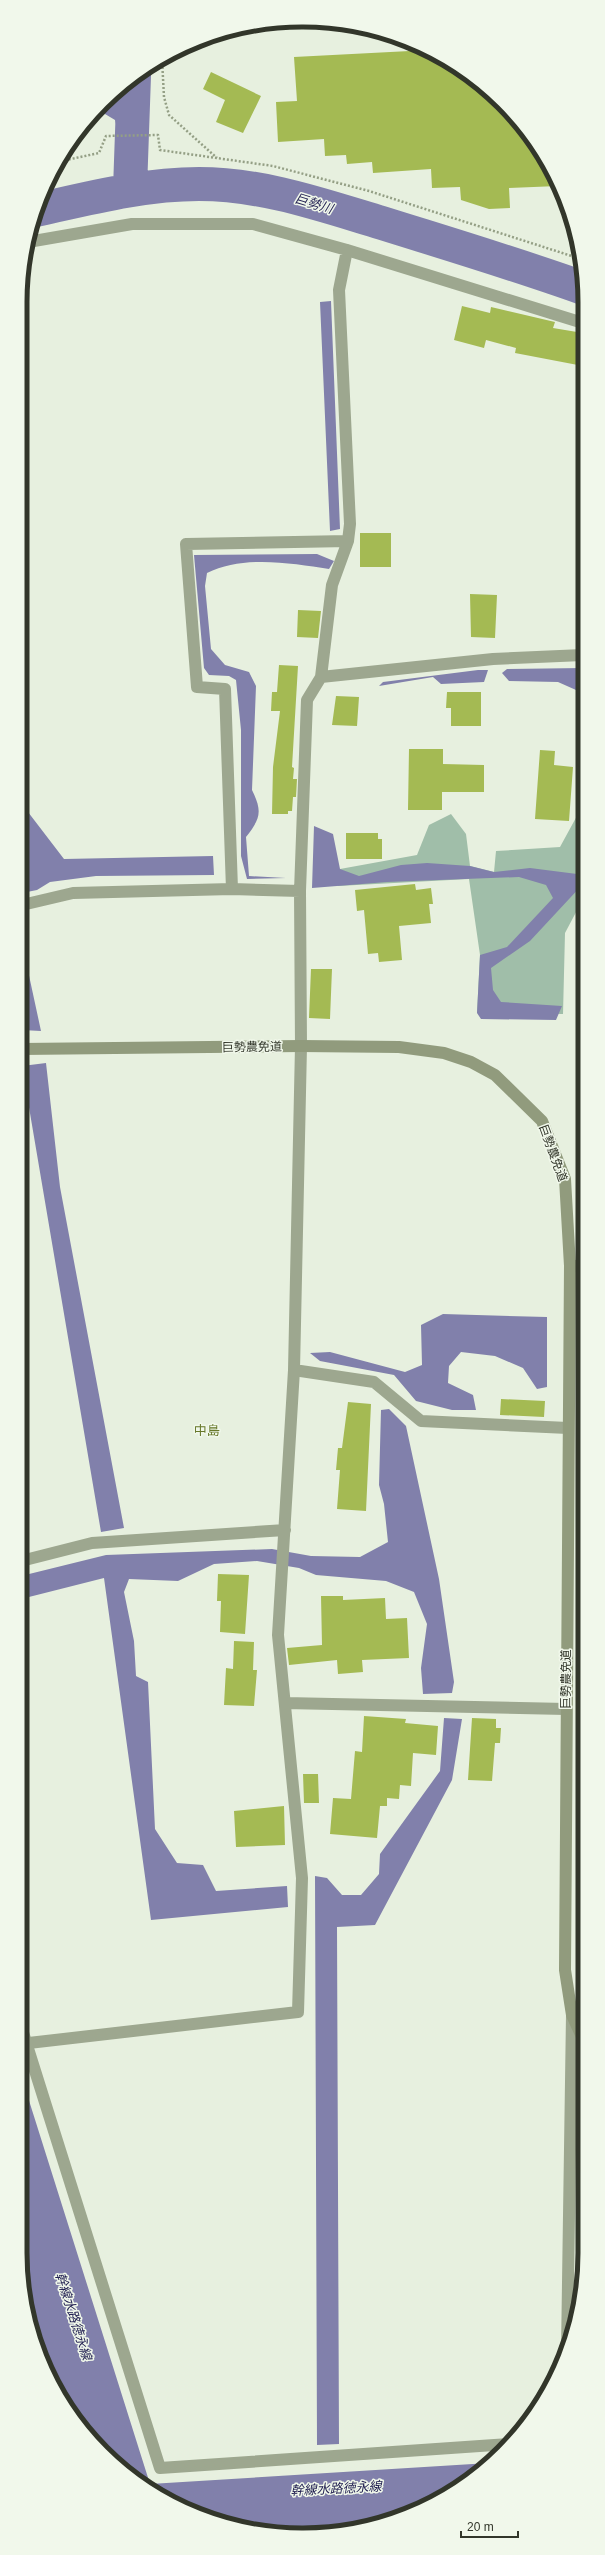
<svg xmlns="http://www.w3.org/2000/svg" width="605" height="2555" font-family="Arial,'Noto Sans JP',sans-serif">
  <rect width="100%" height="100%" fill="#e7f0df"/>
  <path fill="#a0bea9" d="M583,813v86l-18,34 -2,81 -86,-1 3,-58 -11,-76 -131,7 2,-17 77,-14 12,-30 22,-11 15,20 4,32 24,6 2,-21 64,-4 18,-33z"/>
  <path fill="#8180ab" d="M147,68l1,65 -30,-1 -3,-12 -10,-6 -15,2 41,-38z
    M331,301l9,228 -10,2 -10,-229z
    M22,551l6,261 36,47 149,-3 1,19 -118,1 -46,6 -13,8 -15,3v-39l3,-10 -3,-6z
    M317,554l17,7 -5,8c-38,-6 -86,-14 -122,4l-2,13 6,63 14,16 24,7 7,14 -4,104c11,22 8,29 -6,47l3,39 37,2 -39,1 -6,-23v-126l-5,-50 -7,-4 -20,-1 -5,-7 -10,-113z
    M583,668v95l-4,-6 -3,-67 -18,-8 -49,-1 -7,-8 5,-4z
    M478,670h10l-4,12 -43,2 -8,-7 -54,9 4,-4z
    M314,826l19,8 7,35 19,7 42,-11 26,-2 43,3 24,6 36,-4 47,6 6,-5v15l-53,57 -39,27 2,22 8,12 61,4 -6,14 -75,-1 -4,-6 3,-58 27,-8 46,-49 -7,-13 -27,-8 -132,5 -75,6z
    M22,943l19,88 -19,-1z
    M46,1063l14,124 64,341 -23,4 -79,-466z
    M443,1314l104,3v70l-10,2 -14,-21 -28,-12 -34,-4 -12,14 -1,17 25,12 3,15h-24l-36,-9 -22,-26 -74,-14 -10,-8 20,-1 75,20 17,-7 -1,-40z
    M389,1409l17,17 33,153 15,103 -2,11 -29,1 -2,-26 6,-44 -13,-32 -28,-11 -70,-6 -17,-7 -42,-7 -43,3 -36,17 -49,-2 -5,13 10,49 2,35 12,6 7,147 22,34 26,2 13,26 71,-5 1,21 -137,13 -47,-342 -83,21v-23l85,-21 166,-6 39,7 49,1 28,-15 -4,-38 -5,-19 2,-75z
    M444,1718l18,1 -10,61 -77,145 -38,2 2,517 -22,1 -2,-569 12,2 15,17h19l18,-21 1,-20 60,-83z
    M20,2072l130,412 339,-21 -14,13 -82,44 -54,13 -55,1 -54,-9 -52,-19 -47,-29 -41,-38 -36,-58 -31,-96 -3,-33z"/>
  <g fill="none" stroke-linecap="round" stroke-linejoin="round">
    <path stroke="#8180ab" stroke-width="34" d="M130,189l4,-113
      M36,210c54,-12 108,-26 163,-26 64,0 123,21 183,39 67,21 134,41 201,65"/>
  </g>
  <path fill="#a4ba53" d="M429,50l73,53 54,75 2,8 -49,2 1,20 -21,1 -28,-9 -1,-13 -28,1 -1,-19 -58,4 -1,-11 -25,2 -1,-9 -21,1 -1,-17 -46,3 -2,-40 21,-1 -3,-44z
    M211,72l50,24 -18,37 -27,-11 9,-22 -22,-11z
    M462,306l28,7 1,-6 64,15 -2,6 30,5v33l-68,-13 1,-5 -30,-8 -2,8 -30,-8z
    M360,533h31v34h-31z
    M470,594l27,1 -2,43 -24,-1z
    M298,610l23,1 -3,27 -21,-1z
    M279,665l19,1 -6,101 2,1 -1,11h4l-1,18h-3l-1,14h-4v3h-16l1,-47 7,-56h-9l1,-19h5z
    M447,692h34v34h-30v-18h-5z
    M336,696l23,1 -2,29 -25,-1z
    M409,749h34v15l41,1v27h-42v18h-34z
    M540,750l15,1 -1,14 19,2 -4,54 -34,-2z
    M346,833h32v6h4v20h-36z
    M415,884l1,6 15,-2 2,16h-4l2,19 -32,3 3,34 -23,2 -1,-9 -10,1 -4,-44 -7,1 -2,-21z
    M311,969h21l-2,50 -21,-1z
    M501,1399l44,2 -1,16 -44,-2z
    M348,1402l23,2 -5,107 -29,-2 3,-39h-4l2,-22h4z
    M218,1574l31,1 -4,59 -25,-2 1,-31h-4z
    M321,1596h22v4l42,-2 1,21 21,-1 2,40 -47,2 1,12 -25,2 -1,-14 -48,5 -2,-17 35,-3z
    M234,1641l20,1 -1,28h4l-3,36 -30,-1 2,-37 7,1z
    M364,1716l42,3 -1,4 33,3 -2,29 -23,-2 -2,33 -11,-1 -1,14 -12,-1v8h-7l-3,32 -47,-4 3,-36 18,1 4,-48 7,1z
    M472,1718l24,1v9h5l-1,15h-5l-3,38 -24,-1z
    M303,1774h15l1,29h-15z
    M284,1806l1,39 -49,2 -2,-36z"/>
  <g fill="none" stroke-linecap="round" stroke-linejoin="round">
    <path stroke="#949f85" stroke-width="2.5" stroke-dasharray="2 2" stroke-linecap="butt" d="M162,59l2,38 5,18 48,43
      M57,162l42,-9 7,-17 52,-1 2,15 113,16 96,25 212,68"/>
    <path stroke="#9da78f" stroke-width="12" d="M28,242l104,-18h121l94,26 236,73
      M321,677l11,-92 16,-44 2,-17 -11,-234 8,-40
      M232,889l-7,-200 -28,-2 -11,-143 162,-3
      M22,905l51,-12 159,-4 68,2
      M570,1266h13
      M294,1370l80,12 47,39 147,7
      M21,1561l71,-18 193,-13
      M285,1703l281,6
      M20,2023l140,445 349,-24
      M20,2044l278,-32 4,-134 -24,-243 16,-265 7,-324 -1,-155 7,-191 14,-23 172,-18 90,-4
      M567,2350l5,-335"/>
    <path stroke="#919b7d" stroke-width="12" d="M21,1049l280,-3 98,1 45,6 27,9 24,13 47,46 23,58 5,87 -5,704 7,45 11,24"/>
  </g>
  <g text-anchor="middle" stroke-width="3" stroke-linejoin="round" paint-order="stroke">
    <g font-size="12" fill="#32362a" stroke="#f1f8eb">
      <text transform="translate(252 1047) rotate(-1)" y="4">巨勢農免道</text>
      <text transform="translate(553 1153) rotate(70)" y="4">巨勢農免道</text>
      <text transform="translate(566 1679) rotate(-90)" y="4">巨勢農免道</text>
    </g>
    <g font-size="13" font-style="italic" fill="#252354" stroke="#f1f8eb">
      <text transform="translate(314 203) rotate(17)" y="5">巨勢川</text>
      <text transform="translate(74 2316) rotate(72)" y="5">幹線水路徳永線</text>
      <text transform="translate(336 2488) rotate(-3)" y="5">幹線水路徳永線</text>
    </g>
    <g font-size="13" fill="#67782a" stroke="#f1f8eb">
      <text x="207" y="1435">中島</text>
    </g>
  </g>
  <path d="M0 0H605V2555H0ZM302 27H303A275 275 0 0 1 578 302V2253A275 275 0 0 1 303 2528H302A275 275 0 0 1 27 2253V302A275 275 0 0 1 302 27Z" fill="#f1f8eb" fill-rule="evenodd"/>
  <path fill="none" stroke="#32362a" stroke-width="5" d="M302 27H303A275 275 0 0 1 578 302V2253A275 275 0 0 1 303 2528H302A275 275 0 0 1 27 2253V302A275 275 0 0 1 302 27Z"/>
  <path d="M461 2531v6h57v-6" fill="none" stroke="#32362a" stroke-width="2"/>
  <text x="467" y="2531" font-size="12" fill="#32362a" stroke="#f1f8eb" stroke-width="3" paint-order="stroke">20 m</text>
</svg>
